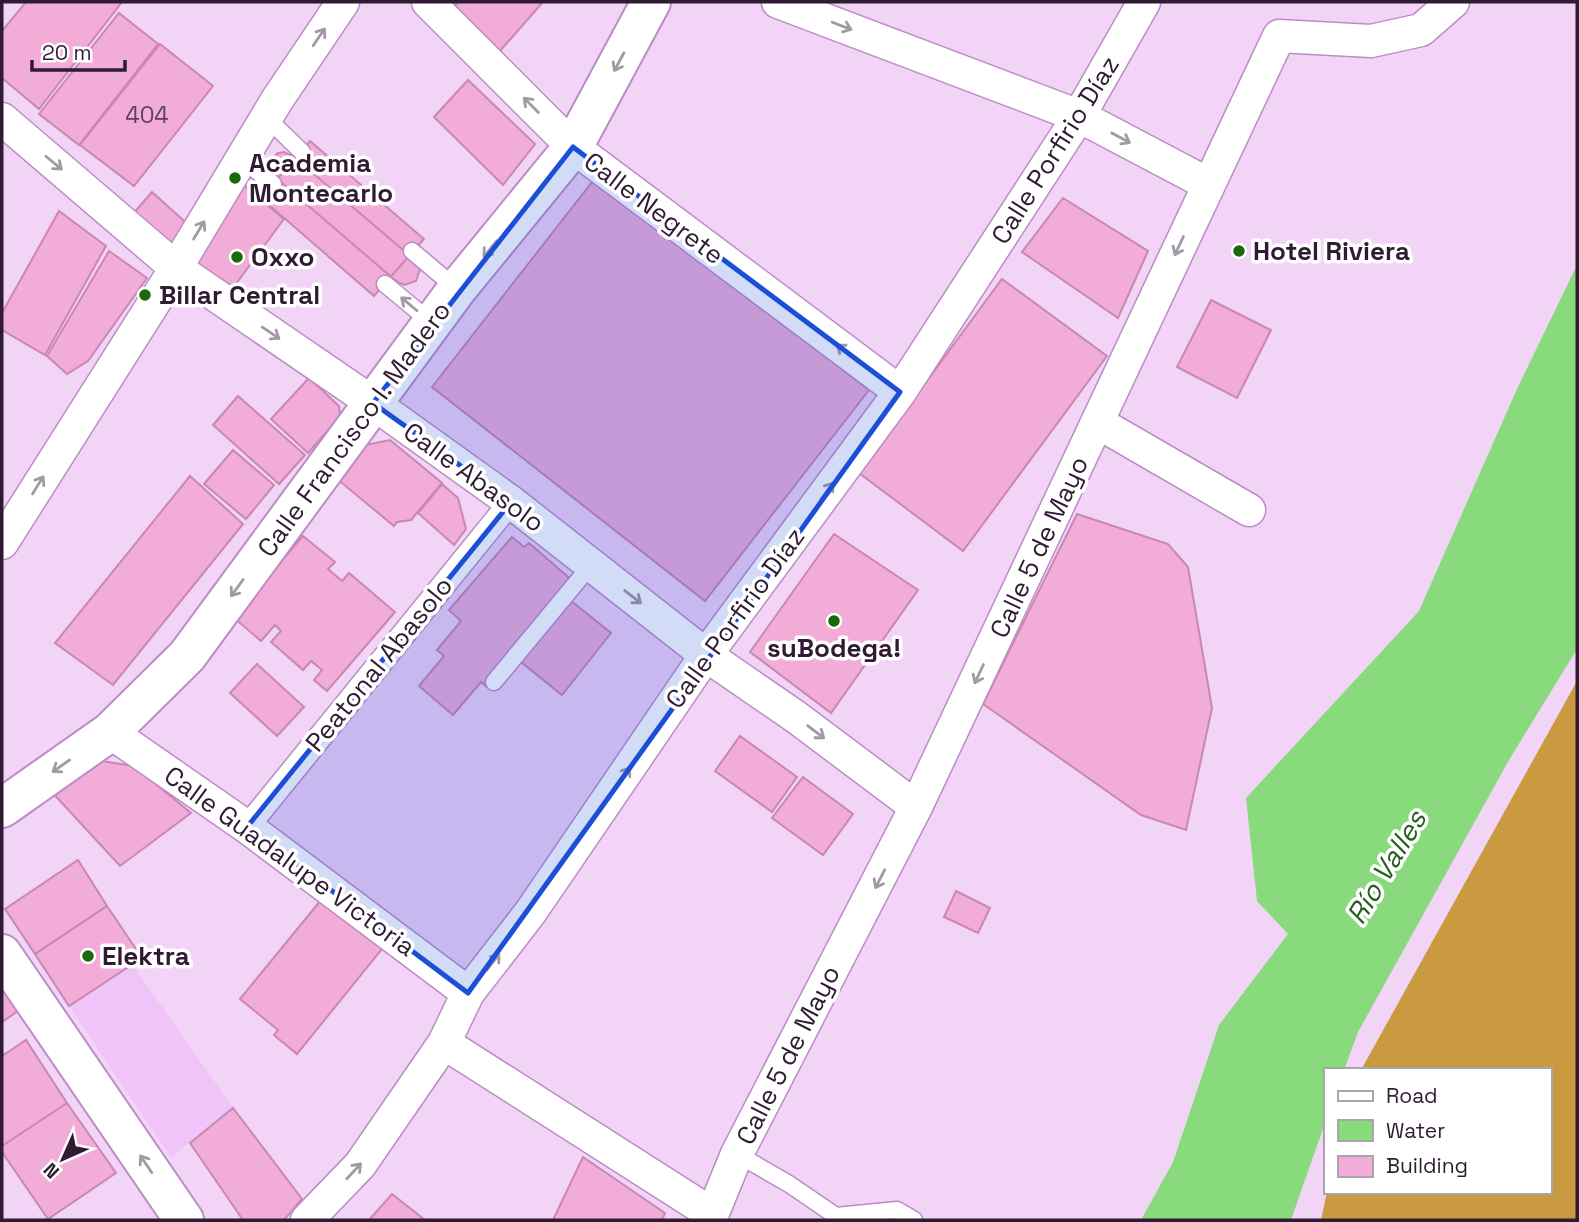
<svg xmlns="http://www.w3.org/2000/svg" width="1579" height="1222" font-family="'Space Grotesk',sans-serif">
  <rect width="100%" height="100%" fill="#f2d4f7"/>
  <path fill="#f0c4f8" d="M132,964l101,144 -62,49 -102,-151z"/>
  <path fill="#c99a3f" d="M1577,681v539h-256l6,-28h222v-122h-188z"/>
  <path fill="#88da7c" d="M1577,265v384l-68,111 -151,272 -14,38h-19v53l-34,97h-150l32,-58 46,-137 69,-91 -31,-33 -11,-103 173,-187 98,-222z"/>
  <path fill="#f1acd8" stroke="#c987b1" stroke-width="2" d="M26,2h96l-83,107 -37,-31v-47z
    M459,2h84l-43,49 -46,-45z
    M119,13l39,31 -79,101 -40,-31z
    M160,44l53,42 -79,100 -54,-41z
    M468,80l67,64 -32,41 -69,-68z
    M310,141l114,98 -50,57 -113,-98z
    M284,152l10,5 122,104 4,8 -4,12 -12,4 -8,-4 -120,-103 -5,-5 -1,-12 8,-8z
    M596,177l273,213 -164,211 -273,-214z
    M239,181l45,38 -54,73 -46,-31z
    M152,192l40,36 -19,23 -41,-36z
    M1063,198l85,53 -30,67 -96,-66z
    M59,211l47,35 -61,109 -43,-25v-17z
    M109,251l38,27 -59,83 -21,13 -20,-18z
    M1002,279l105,77 -144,195 -104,-78z
    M1211,300l60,30 -34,68 -60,-31z
    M309,378l30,28 1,11 -32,36 -37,-34z
    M238,396l67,59 -26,29 -66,-59z
    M390,440l52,43 -31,37 -14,2 -3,4 -57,-47 29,-34z
    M233,450l41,35 -28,34 -42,-35z
    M190,476l53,48 -130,161 -58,-42z
    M442,484l16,14 8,31 -12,16 -36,-32z
    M1077,514l91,30 20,23 24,141 -26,122 -45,-15 -158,-111z
    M834,534l84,56 -87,123 -81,-61z
    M303,536l32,26 -7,7 14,12 7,-8 46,39 -68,79 -13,-11 8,-10 -11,-9 -8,9 -32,-28 10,-11 -6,-6 -14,16 -28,-24z
    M512,537l12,10 5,-4 45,39 -88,104 -5,-4 -28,33 -34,-29 25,-30 -7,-6 24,-29 -12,-11z
    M570,600l41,33 -49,62 -41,-33z
    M257,664l47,43 -27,29 -47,-43z
    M740,736l57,41 -25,35 -57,-41z
    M95,760l39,6 57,47 -71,53 -72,-78z
    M803,777l50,37 -30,41 -51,-37z
    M78,860l29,46 -72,48 -30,-45z
    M956,891l34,17 -12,25 -34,-16z
    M321,900l61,49 -85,105 -23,-19 4,-5 -38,-31z
    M107,906l35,52 -73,48 -34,-52z
    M2,988l16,23 -16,11z
    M26,1040l41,63 -65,43v-90z
    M67,1103l49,70 -68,46 -46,-67v-6z
    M233,1108l69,91 -18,21h-41l-53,-77z
    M583,1157l82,56 -3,7h-109z
    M392,1194l33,26h-56z"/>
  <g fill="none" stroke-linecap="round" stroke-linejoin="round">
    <g stroke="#bc8cc5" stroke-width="19">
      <path id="service" d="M267,118l35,34
        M242,159l31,25
        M412,251l45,38
        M385,284l47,39
        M494,682l97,-117
        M737,1154l52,30 47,32 61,-6 17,10"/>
    </g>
    <g stroke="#bc8cc5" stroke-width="26">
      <path id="pedestrian" d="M247,827l264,-325"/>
    </g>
    <g stroke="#bc8cc5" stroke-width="35">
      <path id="minor" d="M428,2l145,145 327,245
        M778,2l301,114 129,68
        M2,119l174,149 197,135 138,99 195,153 90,62 120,90
        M1097,422l152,88
        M2,543l174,-275 101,-168 66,-98
        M110,732l137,95 221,166
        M444,1043l268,171
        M307,1220l53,-55 84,-122 24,-50 62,-80 176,-258 194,-263 179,-276 65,-114
        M710,1220l27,-66 179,-347 363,-771 92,5 50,-11 32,-28"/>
    </g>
    <g stroke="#bc8cc5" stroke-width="42">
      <path id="tertiary" d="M2,808l108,-76 77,-76 270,-367 116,-142 78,-145
        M2,954l182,266"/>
    </g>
    <use href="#service" stroke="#fff" stroke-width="16"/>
    <use href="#pedestrian" stroke="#fff" stroke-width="23"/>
    <use href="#minor" stroke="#fff" stroke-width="32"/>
    <use href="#tertiary" stroke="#fff" stroke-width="38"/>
  </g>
  <defs><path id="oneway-shaft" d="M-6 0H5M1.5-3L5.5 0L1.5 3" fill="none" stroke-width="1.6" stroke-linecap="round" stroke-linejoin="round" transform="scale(1.75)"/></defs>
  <g stroke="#a199a3">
    <use href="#oneway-shaft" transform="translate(842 26) rotate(21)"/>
    <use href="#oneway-shaft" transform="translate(319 37) rotate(-56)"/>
    <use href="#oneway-shaft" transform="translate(619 62) rotate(118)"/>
    <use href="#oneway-shaft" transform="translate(531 105) rotate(-135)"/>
    <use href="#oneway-shaft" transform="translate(1121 138) rotate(28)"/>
    <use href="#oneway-shaft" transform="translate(54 163) rotate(40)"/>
    <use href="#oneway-shaft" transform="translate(199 230) rotate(-59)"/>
    <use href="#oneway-shaft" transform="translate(1179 246) rotate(115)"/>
    <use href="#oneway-shaft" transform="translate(490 249) rotate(129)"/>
    <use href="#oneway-shaft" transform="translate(409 304) rotate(-140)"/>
    <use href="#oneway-shaft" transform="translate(271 333) rotate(34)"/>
    <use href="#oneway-shaft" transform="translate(845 351) rotate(-143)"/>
    <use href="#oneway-shaft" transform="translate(38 485) rotate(-58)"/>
    <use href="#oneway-shaft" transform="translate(827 491) rotate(-54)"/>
    <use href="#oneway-shaft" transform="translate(237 588) rotate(126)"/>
    <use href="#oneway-shaft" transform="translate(633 597) rotate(38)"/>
    <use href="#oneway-shaft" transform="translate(979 674) rotate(115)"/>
    <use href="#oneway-shaft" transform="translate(816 732) rotate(37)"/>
    <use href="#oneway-shaft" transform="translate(61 766) rotate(145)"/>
    <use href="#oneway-shaft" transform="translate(624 776) rotate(-56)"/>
    <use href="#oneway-shaft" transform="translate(880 879) rotate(117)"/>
    <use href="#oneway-shaft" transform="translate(493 962) rotate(-52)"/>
    <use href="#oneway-shaft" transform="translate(146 1164) rotate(-124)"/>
    <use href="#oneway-shaft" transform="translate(354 1171) rotate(-47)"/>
  </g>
  <path fill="#1d4ed8" fill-opacity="0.2" stroke="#1d4ed8" stroke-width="5" stroke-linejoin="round" d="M573,147l327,245 -432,601 -221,-166 264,-325 -138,-99z"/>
  <g fill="#1a690b" stroke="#fff" stroke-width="2.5">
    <circle cx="235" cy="178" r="7"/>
    <circle cx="1239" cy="251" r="7"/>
    <circle cx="237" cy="257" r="7"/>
    <circle cx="145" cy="295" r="7"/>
    <circle cx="834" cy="621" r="7"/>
    <circle cx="88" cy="956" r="7"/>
  </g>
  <g text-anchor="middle" stroke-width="7" stroke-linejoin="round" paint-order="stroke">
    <g font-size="23" fill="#60405c">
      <text x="147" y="123">404</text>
    </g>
    <g font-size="26" fill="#2f1c32" stroke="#fff">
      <text transform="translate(1055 150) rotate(-58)" y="9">Calle Porfirio Díaz</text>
      <text transform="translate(654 208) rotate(37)" y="9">Calle Negrete</text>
      <text transform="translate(354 429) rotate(-54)" y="9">Calle Francisco I. Madero</text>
      <text transform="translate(474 477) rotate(36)" y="9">Calle Abasolo</text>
      <text transform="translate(1039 547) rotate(-65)" y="9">Calle 5 de Mayo</text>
      <text transform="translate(735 618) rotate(-54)" y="9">Calle Porfirio Díaz</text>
      <text transform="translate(379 664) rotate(-51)" y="9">Peatonal Abasolo</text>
      <text transform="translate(290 861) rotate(36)" y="9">Calle Guadalupe Victoria</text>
      <text transform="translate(788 1055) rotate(-63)" y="9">Calle 5 de Mayo</text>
    </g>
    <g font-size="26" font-weight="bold" fill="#2f1c32" stroke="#fff" text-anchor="start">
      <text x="249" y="172">Academia<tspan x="249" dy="30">Montecarlo</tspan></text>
      <text x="1253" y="260">Hotel Riviera</text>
      <text x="251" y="266">Oxxo</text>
      <text x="159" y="304">Billar Central</text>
      <text x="834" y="657" text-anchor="middle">suBodega!</text>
      <text x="102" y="965">Elektra</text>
    </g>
    <g font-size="28" font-style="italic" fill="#285d20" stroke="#fff">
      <text transform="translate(1386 867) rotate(-59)" y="10">Río Valles</text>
    </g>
  </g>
  <rect width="1579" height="1222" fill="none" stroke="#2f1c32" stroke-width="7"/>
  <rect x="1324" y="1068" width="228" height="126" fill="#ffffff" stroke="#aca4ad" stroke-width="2"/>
  <rect x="1338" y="1091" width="35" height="10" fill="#ffffff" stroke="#aca4ad" stroke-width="2"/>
  <text x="1386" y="1103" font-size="21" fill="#2f1c32">Road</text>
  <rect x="1338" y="1120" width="35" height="21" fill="#88da7c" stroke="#aca4ad" stroke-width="2"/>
  <text x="1386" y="1138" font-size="21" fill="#2f1c32">Water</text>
  <rect x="1338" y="1156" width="35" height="21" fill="#f1acd8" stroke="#aca4ad" stroke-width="2"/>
  <text x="1386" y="1173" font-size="21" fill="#2f1c32">Building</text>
  <g transform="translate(63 1159) rotate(225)" stroke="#ffffff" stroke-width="5" paint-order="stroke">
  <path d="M0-5L12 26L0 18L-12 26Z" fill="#2f1c32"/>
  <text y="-10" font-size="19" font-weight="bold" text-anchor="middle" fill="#2f1c32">N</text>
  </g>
  <path d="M32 60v10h93v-10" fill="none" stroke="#2f1c32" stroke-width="3.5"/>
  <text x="42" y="60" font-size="21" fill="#2f1c32" stroke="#ffffff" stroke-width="5" paint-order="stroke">20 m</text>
</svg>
